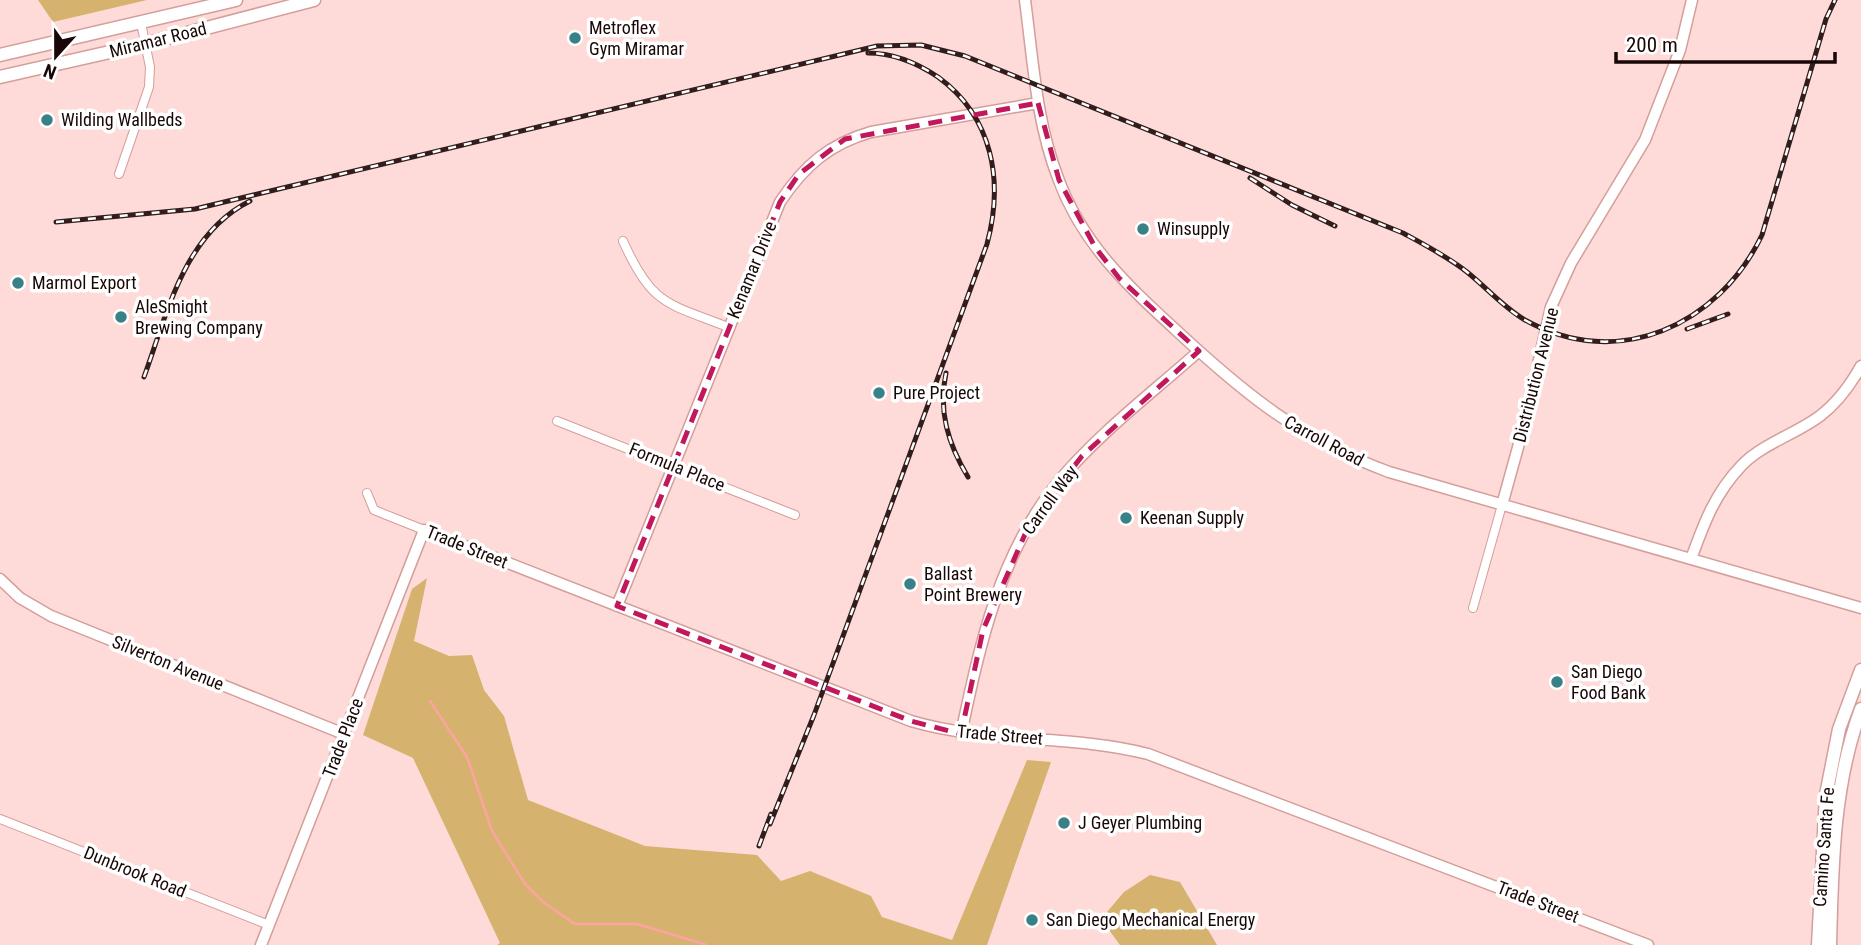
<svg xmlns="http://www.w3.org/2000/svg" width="1861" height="945" font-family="'Roboto Condensed',sans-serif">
  <rect width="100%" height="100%" fill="#fedbd8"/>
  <path fill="#d6b26f" d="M38,0h109l-94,22z
    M427,578l-13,63 35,15 23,-1 12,35 20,26 24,84 117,46 112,9 24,26 29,-10 61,25 11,21 70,23 75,-180 24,2 -64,183h-490l3,-2 -87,-185 -50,-23 49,-146z
    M1150,875l30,7 37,63h-97l-19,-26 23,-27z"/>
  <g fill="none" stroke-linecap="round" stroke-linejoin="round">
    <path stroke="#fca4a0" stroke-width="2.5" d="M430,701l37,56 25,74 33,53 18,18 32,22h62l70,21"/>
    <g stroke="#d49e9b" stroke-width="10">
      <path id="street" d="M119,174l30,-87 1,-20 -9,-44
        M623,241c29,65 44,62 105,86
        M557,421l238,94
        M367,493l7,17 50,20
        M1473,608l29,-103
        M0,819l269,106"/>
    </g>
    <g stroke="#d49e9b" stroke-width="13">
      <path id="secondary" d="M1025,0c8,60 11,121 33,178 24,66 69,107 120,154 68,63 122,107 211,140l472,136
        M1502,505l23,-83 26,-115 20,-44 74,-123 35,-90 12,-50
        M1691,559c13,-36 24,-66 51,-94 22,-22 54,-31 78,-49 17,-13 31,-32 41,-50
        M0,579l20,19 31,18 293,118
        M617,606l163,-404c24,-36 49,-58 91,-70l167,-29
        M961,734c19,-90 38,-179 97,-252 41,-49 94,-89 141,-131
        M261,945l163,-415 487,191c78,23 159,13 237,33l500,191"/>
    </g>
    <g stroke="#d49e9b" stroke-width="15">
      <path id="primary" d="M0,55l236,-55
        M0,77l145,-33 169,-44
        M1818,945l8,-150 13,-66 22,-59
        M1830,945c2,-79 3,-161 31,-236"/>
    </g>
    <use href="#street" stroke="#fff" stroke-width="8"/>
    <use href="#secondary" stroke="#fff" stroke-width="10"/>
    <use href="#primary" stroke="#fff" stroke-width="12"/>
    <g stroke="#301d1c" stroke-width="5">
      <path id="rail" d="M1250,178l42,27 43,21
        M56,222l139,-13 682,-163 44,-1 44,11 438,177c22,12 45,24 64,39 20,16 36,35 58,48 93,52 194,5 237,-85l64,-216 9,-19
        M1687,329l41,-15
        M946,373c-8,38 2,71 22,104
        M144,377c23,-63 40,-143 106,-176
        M770,824l44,-109 173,-471c17,-63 6,-127 -49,-167 -21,-14 -45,-24 -70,-24
        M759,846l12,-32"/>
    </g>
    <use href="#rail" stroke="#fff" stroke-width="2.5" stroke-dasharray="8" stroke-linecap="butt"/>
  </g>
  <path fill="none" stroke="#c2185b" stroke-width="5" stroke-dasharray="14 9" stroke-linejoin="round" d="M1038,103l21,77 36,67 24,31 80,73 -117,105 -52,67 -47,107 -22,104 -50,-13 -294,-115 163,-404 19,-28 46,-35z"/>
  <g fill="#398187" stroke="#fff" stroke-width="2.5">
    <circle cx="575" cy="38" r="7"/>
    <circle cx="47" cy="120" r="7"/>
    <circle cx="1143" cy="229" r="7"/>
    <circle cx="18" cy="283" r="7"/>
    <circle cx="121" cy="317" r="7"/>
    <circle cx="879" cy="393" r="7"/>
    <circle cx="1126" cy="518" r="7"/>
    <circle cx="910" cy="584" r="7"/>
    <circle cx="1557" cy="682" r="7"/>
    <circle cx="1064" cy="823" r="7"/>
    <circle cx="1032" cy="920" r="7"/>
  </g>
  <g text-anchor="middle" stroke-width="7" stroke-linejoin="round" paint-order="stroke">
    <g font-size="18" fill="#180706" stroke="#fff" text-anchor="start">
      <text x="589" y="34">Metroflex<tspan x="589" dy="21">Gym Miramar</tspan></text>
      <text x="61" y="126">Wilding Wallbeds</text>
      <text x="1157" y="235">Winsupply</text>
      <text x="32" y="289">Marmol Export</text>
      <text x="135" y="313">AleSmight<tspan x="135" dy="21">Brewing Company</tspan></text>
      <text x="893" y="399">Pure Project</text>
      <text x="1140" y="524">Keenan Supply</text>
      <text x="924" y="580">Ballast<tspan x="924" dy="21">Point Brewery</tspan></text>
      <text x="1571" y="678">San Diego<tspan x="1571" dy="21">Food Bank</tspan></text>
      <text x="1078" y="829">J Geyer Plumbing</text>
      <text x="1046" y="926">San Diego Mechanical Energy</text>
    </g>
    <g font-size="18" fill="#180706" stroke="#fff">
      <text transform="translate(158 40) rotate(-14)" y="6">Miramar Road</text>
      <text transform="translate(752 270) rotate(-68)" y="6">Kenamar Drive</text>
      <text transform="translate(1536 375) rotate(-76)" y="6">Distribution Avenue</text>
      <text transform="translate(1324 441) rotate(28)" y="6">Carroll Road</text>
      <text transform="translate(677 467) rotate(22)" y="6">Formula Place</text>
      <text transform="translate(1050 500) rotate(-54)" y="6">Carroll Way</text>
      <text transform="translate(467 547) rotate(22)" y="6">Trade Street</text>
      <text transform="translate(168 663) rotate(22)" y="6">Silverton Avenue</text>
      <text transform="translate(1000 735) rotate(5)" y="6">Trade Street</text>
      <text transform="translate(343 738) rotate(-69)" y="6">Trade Place</text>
      <text transform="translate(1824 847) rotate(-86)" y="6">Camino Santa Fe</text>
      <text transform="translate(135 872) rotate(22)" y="6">Dunbrook Road</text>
      <text transform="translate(1538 902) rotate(21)" y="6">Trade Street</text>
    </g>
  </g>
  <g transform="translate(56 56) rotate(201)" stroke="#ffffff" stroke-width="5" paint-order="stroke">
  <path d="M0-5L12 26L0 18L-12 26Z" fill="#180706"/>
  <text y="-10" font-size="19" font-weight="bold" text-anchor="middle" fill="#180706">N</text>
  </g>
  <path d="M1616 52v10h219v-10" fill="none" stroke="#180706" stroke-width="3.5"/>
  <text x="1626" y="52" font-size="21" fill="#180706" stroke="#ffffff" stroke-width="5" paint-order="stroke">200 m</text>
</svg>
